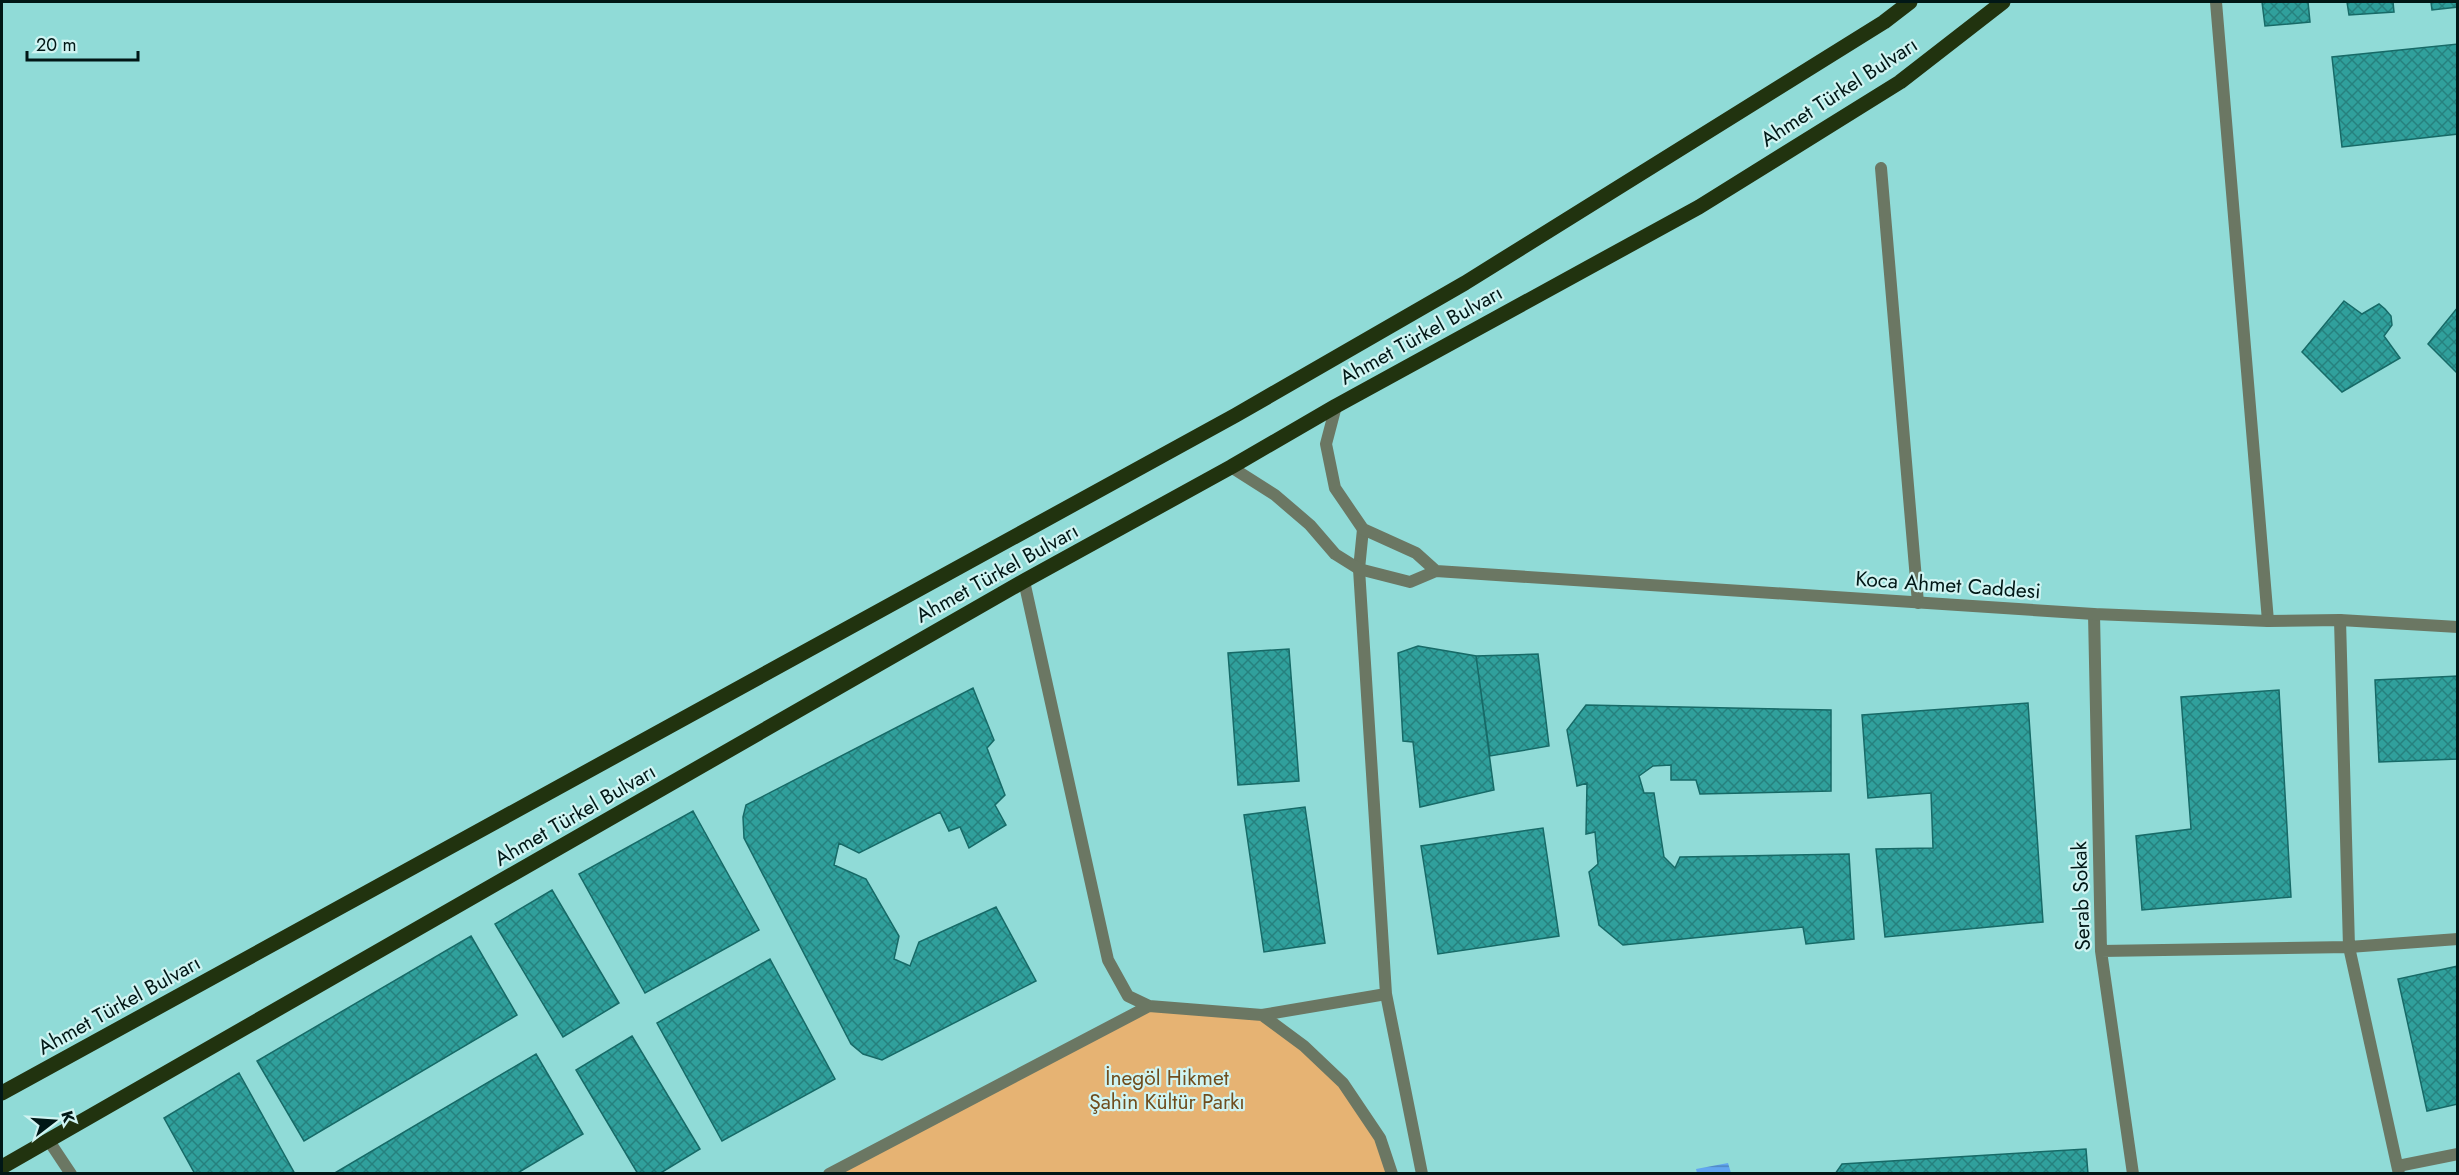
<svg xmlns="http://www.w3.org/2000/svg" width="2459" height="1175" font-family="Jost,sans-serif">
  <defs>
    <pattern id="water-rules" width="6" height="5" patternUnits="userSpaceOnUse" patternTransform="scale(1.5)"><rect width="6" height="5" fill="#62a6f0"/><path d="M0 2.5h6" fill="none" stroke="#4e86c1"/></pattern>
    <pattern id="building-cross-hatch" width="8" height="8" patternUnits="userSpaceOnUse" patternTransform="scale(1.5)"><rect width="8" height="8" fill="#30a09c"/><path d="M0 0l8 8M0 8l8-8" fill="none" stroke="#26817e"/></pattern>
  </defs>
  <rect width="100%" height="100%" fill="#90dbd7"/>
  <path fill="#e6b373" d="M1149,1006l113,9 81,68 37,55 12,36h-563z"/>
  <path fill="url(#water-rules)" d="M1728,1163l3,10h-34l-1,-4z"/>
  <path fill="url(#building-cross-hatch)" stroke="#176a67" stroke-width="1.5" d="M2262,2h46l2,20 -45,4z
    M2347,2h46l1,10 -45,3z
    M2431,2h27v5l-26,3z
    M2458,44v90l-116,13 -10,-90z
    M2344,301l18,13 17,-10 6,5 6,7 1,9 -8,11 16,22 -58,34 -40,-40z
    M2458,307v67l-30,-30z
    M1418,646l58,10 18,134 -74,17 -7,-65 -10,-1 -5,-88z
    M1289,649l10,132 -61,4 -10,-132z
    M1538,654l11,92 -59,10 -14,-100z
    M2458,676v83l-79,3 -4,-82z
    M973,688l21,52 -7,8 18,47 -10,10 11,20 -37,23 -9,-21 -11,4 -9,-19 -81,41 -20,-10 -5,22 32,14 33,57 -5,23 16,7 9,-24 77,-35 40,74 -154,79 -19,-6 -12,-10 -107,-206 -1,-21 3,-12z
    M2279,690l12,207 -149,13 -6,-74 55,-7 -10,-132z
    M2028,703l15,219 -158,15 -9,-88 57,-1 -2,-55 -63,5 -6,-83z
    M1586,705l245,5v81l-131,3 -4,-14h-25v-15l-18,1 -14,10 5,17h10l10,64 11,11 5,-11 169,-3 5,85 -48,5 -3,-17 -180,18 -24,-20 -10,-53 9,-8 -3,-32 -9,2 1,-51 -10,3 -10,-56z
    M1305,807l20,136 -61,9 -20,-137z
    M693,811l66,119 -114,63 -66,-119z
    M1543,828l16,108 -121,18 -17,-108z
    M552,890l67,113 -56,34 -68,-113z
    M471,936l46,79 -213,126 -47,-80z
    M770,959l65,120 -113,62 -65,-118z
    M2458,966v138l-31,7 -29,-132z
    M632,1036l68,113 -41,25h-21l-62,-104z
    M536,1054l47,80 -67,40h-183z
    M239,1073l56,101h-100l-31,-56z
    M2086,1149l2,25h-253l7,-10z"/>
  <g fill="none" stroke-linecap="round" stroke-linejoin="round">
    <path stroke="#6b7763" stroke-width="12" d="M1881,168l37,435"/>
    <path stroke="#6b7763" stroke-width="12" d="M2216,2l52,619
      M1363,529l-4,40 27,425 36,180
      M1024,581l84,379 20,36 21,10 113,9 42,31 39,37 37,55 12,36
      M2094,614l7,337 32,223
      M2340,620l9,327 50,227
      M2101,951l248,-4 109,-8
      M1262,1015l124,-21
      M49,1141l22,33
      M2398,1166l60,-12
      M829,1174l320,-168"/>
    <path stroke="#6b7763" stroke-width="12" d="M1336,406l-10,38 9,44 28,41 53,24 20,18
      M1231,467l44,28 35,30 25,29 24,15 51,13 26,-11 658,43 174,7 72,-1 118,7"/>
    <path stroke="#21330f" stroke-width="15" d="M2,1093l1234,-678 229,-132 419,-261 26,-20
      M2,1167l1022,-586 207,-114 105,-61 363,-199 201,-125 103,-80"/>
  </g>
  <g text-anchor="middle" stroke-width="4.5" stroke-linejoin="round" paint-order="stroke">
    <g font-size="21" fill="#011716" stroke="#d0f4f2">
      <text transform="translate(1839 92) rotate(-33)" y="7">Ahmet Türkel Bulvarı</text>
      <text transform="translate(1421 335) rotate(-29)" y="7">Ahmet Türkel Bulvarı</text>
      <text transform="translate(997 573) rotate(-29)" y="7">Ahmet Türkel Bulvarı</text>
      <text transform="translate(1948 585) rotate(4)" y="7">Koca Ahmet Caddesi</text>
      <text transform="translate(575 815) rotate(-30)" y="7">Ahmet Türkel Bulvarı</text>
      <text transform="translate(2081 896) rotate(-92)" y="7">Serab Sokak</text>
      <text transform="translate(119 1005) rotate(-29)" y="7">Ahmet Türkel Bulvarı</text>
    </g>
    <g font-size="21" fill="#6f4d1e" stroke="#d0f4f2">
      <text x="1167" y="1085">İnegöl Hikmet<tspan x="1167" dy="24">Şahin Kültür Parkı</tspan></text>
    </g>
  </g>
  <rect width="2459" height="1175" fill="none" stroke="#011716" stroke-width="6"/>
  <g transform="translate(54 1121) rotate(73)" stroke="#d0f4f2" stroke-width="4.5" paint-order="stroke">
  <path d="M0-4.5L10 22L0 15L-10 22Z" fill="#011716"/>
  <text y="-9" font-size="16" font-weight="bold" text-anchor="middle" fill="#011716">K</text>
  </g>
  <path d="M27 51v9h111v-9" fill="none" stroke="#011716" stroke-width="3"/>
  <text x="36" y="51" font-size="18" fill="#011716" stroke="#d0f4f2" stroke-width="4.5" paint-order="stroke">20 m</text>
</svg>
